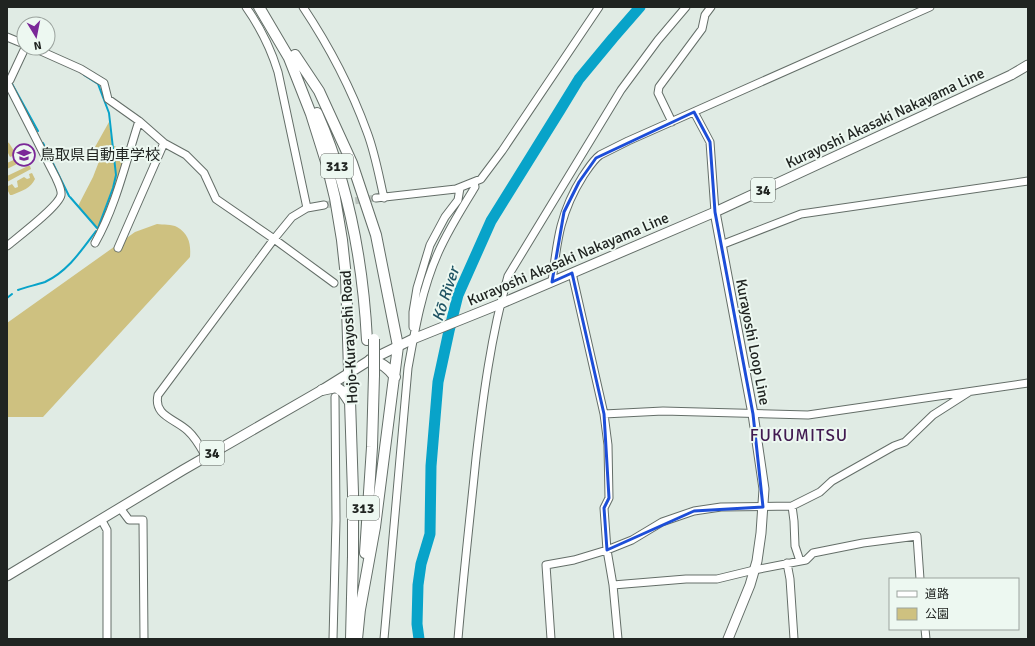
<svg xmlns="http://www.w3.org/2000/svg" width="1035" height="646" font-family="Signika,'Noto Sans JP',sans-serif">
  <rect width="100%" height="100%" fill="#e0ebe4"/>
  <path fill="#cec180" d="M109,122l3,23 15,7 -13,43 -15,36 -21,-25 15,-29 10,-26 -8,-4z
    M7,142l2,1 5,8 7,-2 2,3 -13,5 -3,-6z
    M22,156l5,1v2l-20,10v-6z
    M28,166h2l1,3 -24,13v-6z
    M32,173l3,6c-4,9 -13,12 -23,16h-2l-3,-6 1,-3 4,-2 3,4 3,-1 -1,-6 7,-4 3,2 3,-1 -1,-4z
    M157,224c6,1 15,0 20,3 12,7 14,17 13,30l-147,160h-36v-94l128,-91z"/>
  <g fill="none" stroke-linecap="round" stroke-linejoin="round">
    <path stroke="#08a3c9" stroke-width="2" d="M84,75l14,9 11,29 7,62 -3,13 -15,40
      M11,82l27,49
      M43,143l26,53
      M70,197l27,31
      M18,290c8,-3 18,-5 27,-8 23,-11 36,-31 51,-51
      M7,298l5,-4"/>
    <path stroke="#08a3c9" stroke-width="11" d="M419,639l-2,-15 1,-39 3,-21 9,-30 1,-68 7,-84 11,-51 9,-36 33,-74 69,-111 19,-31 34,-41 27,-31"/>
    <path stroke="#bac3bd" stroke-width="7" stroke-dasharray="7 3.5" stroke-linecap="butt" d="M324,205l52,-7"/>
    <g stroke="#646e68" stroke-width="9">
      <path id="minor" d="M246,7c14,20 25,42 32,65l29,136
        M303,7c26,39 48,81 64,125 8,21 12,44 17,66
        M7,37l17,7
        M34,48l47,21 23,14 4,16 31,22 25,22 22,12 18,18 12,26 58,40 60,44
        M7,82l49,96c2,5 6,12 5,17 -2,11 -43,42 -54,51
        M7,82l3,-2 15,-32
        M694,112l16,30 5,70
        M672,122l-14,-29 1,-6 43,-58 3,-14 6,-8
        M376,198l80,-9 25,-10 21,-28 97,-144
        M95,243c21,-37 31,-82 44,-122
        M721,245l80,-31 227,-33
        M118,248l46,-105
        M572,273l32,141 4,31 1,53 -5,10 3,42 6,35 5,54
        M552,282c5,-41 8,-70 31,-106 5,-7 10,-16 17,-21l28,-14 302,-134
        M413,327v-15l4,-24 13,-43 15,-28 13,-17 2,-12
        M604,414l59,-3 145,4 220,-32
        M206,457c-5,-9 -10,-19 -18,-26 -12,-12 -35,-15 -30,-36l116,-156 18,-22 15,-9 17,-3
        M792,506l2,15 1,25 5,15
        M120,508l9,12h14l1,119
        M101,519l6,11v109
        M787,563l3,16 4,60
        M613,585l73,-6h31l37,-9 52,-10 7,-7 50,-10 54,-7 3,43
        M925,629l1,10
        M333,639l3,-119 -1,-123
        M384,639l24,-271c7,-39 14,-79 30,-115 10,-23 24,-45 37,-66l-1,-5
        M458,639c5,-60 12,-121 18,-181 7,-61 15,-123 32,-182l113,-186 37,-50 28,-33
        M551,639l-5,-74 28,-5 33,-10 25,-10 30,-18 32,-11 27,-4 71,-1 28,-14 12,-11 62,-35 11,-4 28,-27 36,-23"/>
    </g>
    <g stroke="#646e68" stroke-width="11">
      <path id="major" d="M715,212l38,202 11,75 -3,44 -4,28 -7,24 -22,54
        M7,576l176,-106 139,-80 48,-30 43,-21 87,-35 215,-92 296,-137 17,-10"/>
    </g>
    <g stroke="#646e68" stroke-width="12">
      <path id="highway" d="M259,7l33,56
        M295,55l24,36 33,72 24,72 22,111 -23,181 -16,88
        M289,58l22,56 16,51 8,33 7,42 4,37 7,216v63l-2,83
        M317,113c32,72 46,149 50,227
        M370,360c11,2 18,7 25,17
        M322,390l14,-3 7,5 6,9
        M365,553l7,-106 2,-72
        M357,639l3,-30"/>
    </g>
    <use href="#minor" stroke="#fff" stroke-width="7"/>
    <use href="#major" stroke="#fff" stroke-width="9"/>
    <use href="#highway" stroke="#fff" stroke-width="10"/>
    <g stroke="#646e68" stroke-width="12" stroke-linecap="butt">
      <path id="highway-bridge" d="M374,339v36"/>
    </g>
    <use href="#highway-bridge" stroke="#fff" stroke-width="10"/>
  </g>
  <path fill="none" stroke="#1d4ed8" stroke-width="3" stroke-linejoin="round" d="M694,112l16,30 5,70 38,202 10,93 -69,4 -87,39 -3,-42 5,-10 -5,-84 -32,-141 -20,9 12,-70 15,-30 17,-24z"/>
  <defs>
    <g id="school-ring" transform="scale(1.15)"><circle r="9.5" fill="#edf8f1" stroke="#7a2898" stroke-width="1.5"/><path d="M0-5L7-2L0 1L-7-2ZM-4 1L0 2.5L4 1V4Q0 6-4 4Z" fill="#7a2898"/></g>
  </defs>
  <g fill-rule="evenodd">
    <use href="#school-ring" x="24" y="155"/>
  </g>
  <g text-anchor="middle" stroke-width="4" stroke-linejoin="round" paint-order="stroke">
    <g fill="#edf8f1" stroke="#5e645f" stroke-width="1">
      <rect x="321" y="154" width="32" height="24" rx="3"/>
      <rect x="751" y="178" width="24" height="24" rx="3"/>
      <rect x="200" y="441" width="24" height="24" rx="3"/>
      <rect x="347" y="496" width="32" height="24" rx="3"/>
    </g>
    <g font-size="14" font-weight="bold" fill="#202421">
      <text x="337" y="171">313</text>
      <text x="763" y="195">34</text>
      <text x="212" y="458">34</text>
      <text x="363" y="513">313</text>
    </g>
    <g font-size="15" fill="#202421" stroke="#edf8f1">
      <text transform="translate(885 118) rotate(-25)" y="5">Kurayoshi Akasaki Nakayama Line</text>
      <text transform="translate(568 259) rotate(-23)" y="5">Kurayoshi Akasaki Nakayama Line</text>
      <text transform="translate(349 337) rotate(-93)" y="5">Hojo-Kurayoshi Road</text>
      <text transform="translate(753 342) rotate(79)" y="5">Kurayoshi Loop Line</text>
    </g>
    <g font-size="15" fill="#202421" stroke="#edf8f1" text-anchor="start">
      <text x="40" y="160">鳥取県自動車学校</text>
    </g>
    <g font-size="16" font-style="italic" fill="#205464" stroke="#edf8f1">
      <text transform="translate(445 294) rotate(-72)" y="6">Kō River</text>
    </g>
    <g font-size="17" letter-spacing="1" fill="#411a50" stroke="#edf8f1">
      <text x="799" y="441">FUKUMITSU</text>
    </g>
  </g>
  <rect width="1035" height="646" fill="none" stroke="#202421" stroke-width="16"/>
  <rect x="889" y="578" width="130" height="52" fill="#edf8f1" stroke="#9ba39e"/>
  <rect x="897" y="591" width="20" height="6" fill="#ffffff" stroke="#9ba39e"/>
  <text x="925" y="598" font-size="12" fill="#202421">道路</text>
  <rect x="897" y="608" width="20" height="12" fill="#cec180" stroke="#9ba39e"/>
  <text x="925" y="618" font-size="12" fill="#202421">公園</text>
  <g transform="translate(36 36) rotate(170)"><circle r="19" fill="#edf8f1" stroke="#9ba39e"/>
  <path d="M0-3L7 15L0 10L-7 15Z" fill="#7a2898"/>
  <text y="-6" font-size="11" font-weight="bold" text-anchor="middle" fill="#202421">N</text>
  </g>
</svg>
